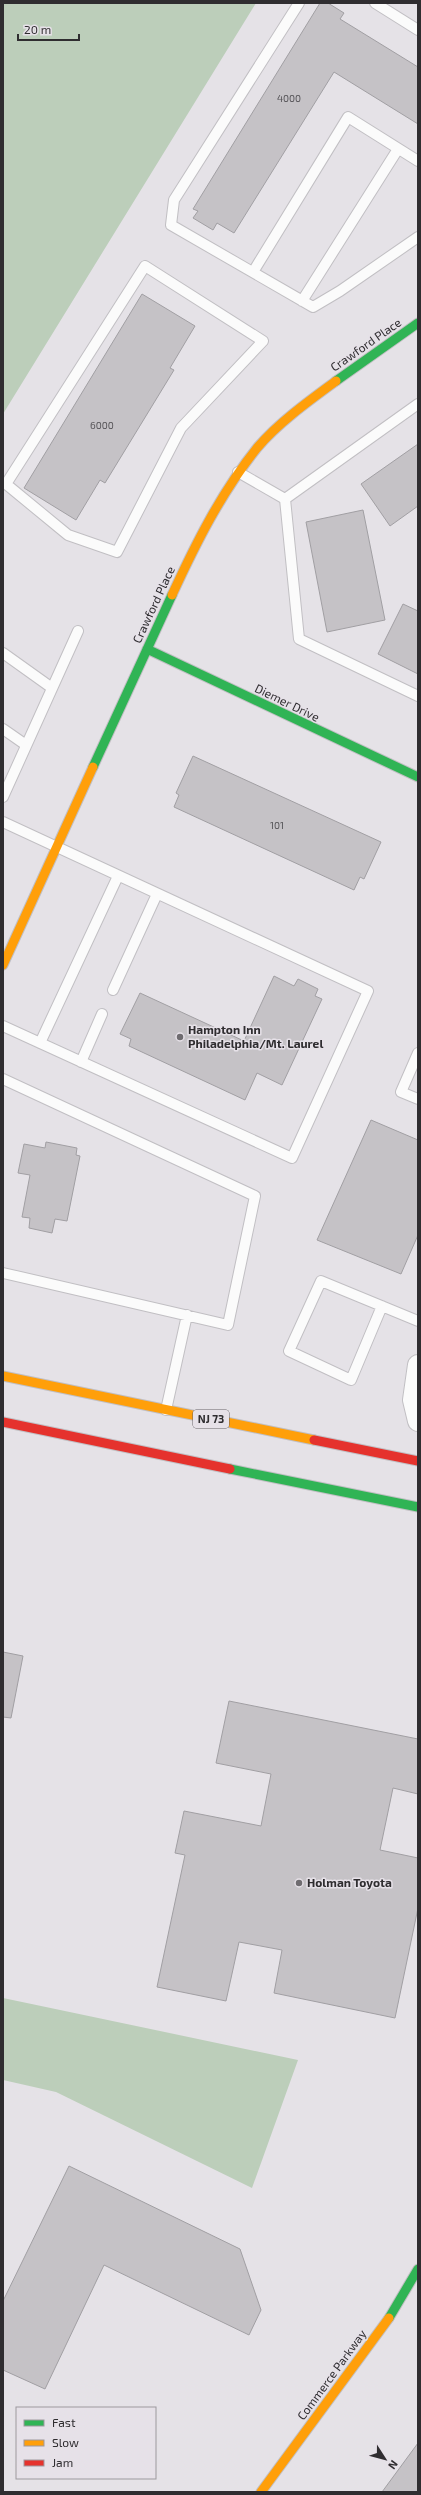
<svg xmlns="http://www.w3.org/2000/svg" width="421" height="2495" font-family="'Exo 2',sans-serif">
  <rect width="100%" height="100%" fill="#e5e2e7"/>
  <path fill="#bcceba" d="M3,3h253l-253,411z
    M3,1998l295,62 -46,128 -196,-96 -53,-12z"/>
  <path fill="#c5c2c6" stroke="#a19fa3" d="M320,3h8l16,10 -4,6 78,48v57l-84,-52 -100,161 -17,-10 -4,7 -20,-12 5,-7 -5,-2z
    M142,294l53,32 -25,42 4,2 -69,113 -5,-3 -24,40 -52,-32z
    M418,444v62l-28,20 -29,-42z
    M363,510l22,110 -58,12 -21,-110z
    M403,604l15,7v63l-40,-20z
    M193,756l188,86 -17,37 -4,-2 -6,13 -180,-83 5,-12 -3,-2z
    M274,976l20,10 4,-7 20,10 -3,7 7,3 -40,86 -25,-12 -12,27 -116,-54 2,-7 -11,-5 20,-41 104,48z
    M371,1120l47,20v95l-17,39 -84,-34z
    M46,1142l31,6 -1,7 4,1 -13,65 -12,-2 -3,14 -23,-5 1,-10 -8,-1 8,-42 -12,-2 6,-29 21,4z
    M3,1652l20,4 -12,62 -8,-1z
    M229,1701l189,38v55l-25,-6 -13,62 38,8v50l-23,110 -121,-25 8,-43 -43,-8 -13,59 -69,-14 28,-132 -10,-2 9,-42 77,15 10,-52 -55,-11z
    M69,2166l171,83 21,61 -12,25 -145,-70 -59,124 -42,-19v-69z
    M418,2443v49h-36z"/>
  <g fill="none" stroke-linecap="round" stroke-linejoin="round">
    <g stroke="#c1bfc3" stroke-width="12">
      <path id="lane" d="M299,3l-125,197 -3,25 142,82 27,-16 78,-54
        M375,3l43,27
        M145,266l118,75 -82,87 -64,124 -49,-17 -62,-51z
        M253,272l95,-155 70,44
        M302,301l96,-152
        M238,472l47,27 133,-95
        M285,499l14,140 119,57
        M3,653l49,35
        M3,729l23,16
        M3,797l75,-166
        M3,822l365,169 -76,167 -289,-132
        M113,990l44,-96
        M40,1043l78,-167
        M418,1053l-17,39 17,7
        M81,1062l21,-48
        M3,1079l252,117 -27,129 -225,-52
        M382,1306l-31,74 -62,-29 32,-70 97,40
        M166,1410l21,-95"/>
    </g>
    <g stroke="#c1bfc3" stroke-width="22">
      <path id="street" d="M418,1365l-5,35 5,21"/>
    </g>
    <g stroke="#c1bfc3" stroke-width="11">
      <path id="fast" d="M336,381l82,-58
        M147,649l271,128
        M93,767l79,-172
        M230,1469l188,38
        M389,2318l29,-49"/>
    </g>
    <g stroke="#c1bfc3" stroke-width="11">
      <path id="slow" d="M172,595c24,-52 49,-102 85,-147 21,-25 53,-48 79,-67
        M3,965l90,-198
        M3,1376l311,64
        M261,2492l128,-174"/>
    </g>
    <g stroke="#c1bfc3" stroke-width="11">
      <path id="jam" d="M3,1422l227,47
        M314,1440l104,21"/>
    </g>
    <use href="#lane" stroke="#fbfbfb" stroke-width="10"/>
    <use href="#street" stroke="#fbfbfb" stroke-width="20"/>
    <use href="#fast" stroke="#30b455" stroke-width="9"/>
    <use href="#slow" stroke="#ff9f0a" stroke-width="9"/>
    <use href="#jam" stroke="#e5322d" stroke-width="9"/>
  </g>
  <g fill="#6f6c70" stroke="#e6e1e8" stroke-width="1.5">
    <circle cx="180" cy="1037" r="4"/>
    <circle cx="299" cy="1883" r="4"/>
  </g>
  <g text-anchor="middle" stroke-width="3" stroke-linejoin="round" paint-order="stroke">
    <g font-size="10" fill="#545256">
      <text x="289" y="102">4000</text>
      <text x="102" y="429">6000</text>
      <text x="277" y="829">101</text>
    </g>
    <rect fill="#e6e1e8" stroke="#666367" stroke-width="1" x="193" y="1410" width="36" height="18" rx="3"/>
    <g font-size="11" font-weight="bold" fill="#2f2d30">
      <text x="211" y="1423">NJ 73</text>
    </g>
    <g font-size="12" fill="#2f2d30" stroke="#e6e1e8">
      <text transform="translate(366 345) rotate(-35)" y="4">Crawford Place</text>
      <text transform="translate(154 605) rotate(-65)" y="4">Crawford Place</text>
      <text transform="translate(287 703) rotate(26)" y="4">Diemer Drive</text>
      <text transform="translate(332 2375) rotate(-54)" y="4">Commerce Parkway</text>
    </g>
    <g font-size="12" font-weight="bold" fill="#2f2d30" stroke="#e6e1e8" text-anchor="start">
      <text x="188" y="1034">Hampton Inn<tspan x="188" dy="14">Philadelphia/Mt. Laurel</tspan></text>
      <text x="307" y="1887">Holman Toyota</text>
    </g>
  </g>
  <rect width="421" height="2495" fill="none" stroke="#2f2d30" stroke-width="8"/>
  <rect x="16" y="2407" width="140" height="72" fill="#e6e1e8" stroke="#9d999e"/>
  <rect x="24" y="2420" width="20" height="6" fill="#30b455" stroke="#9d999e"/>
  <text x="52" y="2427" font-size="12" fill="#2f2d30">Fast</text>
  <rect x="24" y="2440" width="20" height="6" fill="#ff9f0a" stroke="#9d999e"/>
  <text x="52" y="2447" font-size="12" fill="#2f2d30">Slow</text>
  <rect x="24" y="2460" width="20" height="6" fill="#e5322d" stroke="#9d999e"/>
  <text x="52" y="2467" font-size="12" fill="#2f2d30">Jam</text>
  <g transform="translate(385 2459) rotate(126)" stroke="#e6e1e8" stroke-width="3" paint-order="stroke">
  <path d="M0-3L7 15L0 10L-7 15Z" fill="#2f2d30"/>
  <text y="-6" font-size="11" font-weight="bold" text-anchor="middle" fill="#2f2d30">N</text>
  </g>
  <path d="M18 34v6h61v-6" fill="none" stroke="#2f2d30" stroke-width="2"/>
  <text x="24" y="34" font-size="12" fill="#2f2d30" stroke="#e6e1e8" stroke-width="3" paint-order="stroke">20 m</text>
</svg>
